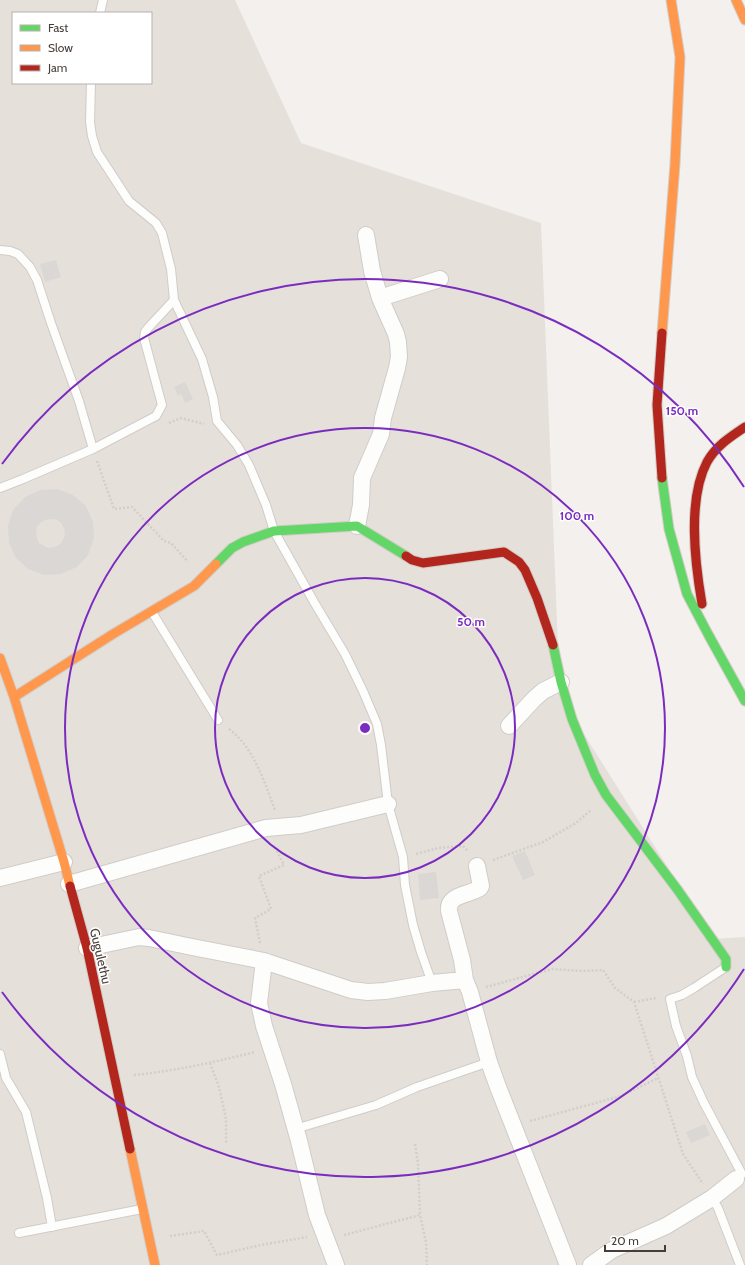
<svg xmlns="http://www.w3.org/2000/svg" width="745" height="1265" font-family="Cabin,sans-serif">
  <rect width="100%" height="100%" fill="#f3f0ed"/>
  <path fill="#e6e0db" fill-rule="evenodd" d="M0,0h235l66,143 240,80 19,473 153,243 32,-2v328h-745zM13,13h138v70h-138z"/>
  <path fill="#dbd7d4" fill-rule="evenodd" d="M56,260l5,17 -16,5 -5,-18z
    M185,382l8,17 -8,4 -4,-9 -3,2 -4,-9z
    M57,489l16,6 13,11 7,16 1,17 -6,16 -11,12 -16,7 -17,1 -16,-6 -12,-11 -7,-15 -1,-17 5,-16 12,-13 15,-7zM51,519l6,1 4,3 3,5 1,6 -2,6 -3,4 -5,3 -6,1 -5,-2 -5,-3 -2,-5 -1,-5 1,-6 3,-4 5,-3z
    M525,851l10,24 -12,5 -11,-24z
    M436,872l3,26 -19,2 -2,-26z
    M705,1124l5,11 -19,8 -5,-11z"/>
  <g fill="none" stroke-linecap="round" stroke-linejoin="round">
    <g stroke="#cfccc9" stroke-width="10">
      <path id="lane" d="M100,13l3,-13
        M91,83l-1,39 2,14 5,16 32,49 27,22 6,10 9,36 3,31 -26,28 -3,4 -1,6 18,67 -6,11 -63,33
        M0,250l10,1 8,3 12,13 7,13 14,43 28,78 14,48 -70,30 -23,9
        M174,300l28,59 11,38 4,24 20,24 12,20 17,40 8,26 40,71 31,52 18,37 14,33 4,21 7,59 15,53 2,28 8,40 8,27 11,31
        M152,612l66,108
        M726,967l-32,21 -12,7 -12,4 6,27 11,30 5,21 12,26 38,71 -6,5
        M0,1054l6,24 20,34 21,86 5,29
        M295,1129l81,-24 41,-18 72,-25
        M712,1198l6,10 22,57
        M19,1233l123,-24"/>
    </g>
    <g stroke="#cfccc9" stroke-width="18">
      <path id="street" d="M380,298l60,-19
        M357,526l4,-21 1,-27 19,-44 2,-16 14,-50 2,-11 -1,-15 -2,-8 -16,-36 -8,-27 -6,-36
        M509,726l25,-27 9,-8 18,-9
        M477,866l4,20 -1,2c-10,7 -33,6 -31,23l13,49 3,20 5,12 19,70 9,25 70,178
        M0,878l64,-16
        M69,884l197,-56 35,-3 87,-21
        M87,948l52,-11 10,1 43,9 72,14 87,29 17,2 17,-1 47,-8 33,-3
        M264,961l-5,42 5,23 19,58 16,57 18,74 19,50
        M591,1265l21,-15 54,-24 46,-28 24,-19"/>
    </g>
    <g stroke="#d3ccc6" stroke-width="11">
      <path id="fast" d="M662,478l7,51 18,65 21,40
        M216,564l16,-16 11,-6 31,-11 83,-5 49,30
        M708,634l37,67
        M553,645l8,37 11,37 23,56 11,20 71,94 49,70v8"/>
    </g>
    <g stroke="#d3ccc6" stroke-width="11">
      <path id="slow" d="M736,0l9,20
        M662,333l13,-169 5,-107 -9,-57
        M0,658l14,39 50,165 6,24
        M14,697l99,-63 81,-48 22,-22
        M130,1149l25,116"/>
    </g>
    <g stroke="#d3ccc6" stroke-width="11">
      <path id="jam" d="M662,478l-5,-73 5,-72
        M406,556l6,4 11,3 81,-11 15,10 6,8 12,28 16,47
        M702,604c-7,-41 -15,-104 5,-142 9,-16 23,-25 38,-35
        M70,886l17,62 43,201"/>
    </g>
    <path stroke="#d3cecb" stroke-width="2.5" stroke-dasharray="2 2" stroke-linecap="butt" d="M169,423l12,-5 23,6
      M97,461l17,48 18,-2 32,34 7,2 17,19
      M229,729c25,19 35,52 46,81
      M416,854l22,-6 25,-2 5,5
      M493,860l50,-18 33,-19 15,-13
      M260,943l-5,-25 16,-9 -12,-33 25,-11 -10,-20
      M486,987l66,-18 31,2 20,-1 12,18 19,14 49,152 20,30
      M634,1002l22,-4
      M210,1063l9,24 7,32v24
      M134,1075c41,-4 81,-13 121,-23
      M530,1121l91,-25 37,-18
      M415,1144l3,19 2,52
      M344,1235l76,-20 6,27 1,23
      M170,1236l34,-5 13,24 44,-10 46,-8"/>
    <use href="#lane" stroke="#fdfdfc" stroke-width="8"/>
    <use href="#street" stroke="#fdfdfc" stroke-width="16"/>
    <use href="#fast" stroke="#63d668" stroke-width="9"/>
    <use href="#slow" stroke="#ff974d" stroke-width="9"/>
    <use href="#jam" stroke="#b3261e" stroke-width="9"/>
  </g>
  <g fill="none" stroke="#7b2cbf" stroke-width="2">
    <circle cx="365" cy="728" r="150"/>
    <circle cx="365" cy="728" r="300"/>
    <path d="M744 969A449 449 0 0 1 2 992M2 464A449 449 0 0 1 744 487"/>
  </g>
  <g text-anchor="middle" stroke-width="3" stroke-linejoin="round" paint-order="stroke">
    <g font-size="13" fill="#483e39" stroke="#fff">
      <text transform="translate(101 956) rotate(77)" y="5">Gugulethu</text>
    </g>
  </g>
  <circle cx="365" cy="728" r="6" fill="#7b2cbf" stroke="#fff" stroke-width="2"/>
  <g font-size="12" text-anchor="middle" font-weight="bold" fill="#7b2cbf" stroke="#fff" stroke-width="3" stroke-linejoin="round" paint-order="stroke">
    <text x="682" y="415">150 m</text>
    <text x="577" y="520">100 m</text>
    <text x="471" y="626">50 m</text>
  </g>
  <rect x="12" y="12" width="140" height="72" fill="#ffffff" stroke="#b6b2b0"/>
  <rect x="20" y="25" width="20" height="6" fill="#63d668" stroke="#b6b2b0"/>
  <text x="48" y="32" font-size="12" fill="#483e39">Fast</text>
  <rect x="20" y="45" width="20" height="6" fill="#ff974d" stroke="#b6b2b0"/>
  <text x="48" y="52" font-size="12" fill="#483e39">Slow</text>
  <rect x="20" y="65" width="20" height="6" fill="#b3261e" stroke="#b6b2b0"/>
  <text x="48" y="72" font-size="12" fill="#483e39">Jam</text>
  <path d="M605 1245v6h60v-6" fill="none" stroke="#483e39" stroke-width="2"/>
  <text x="611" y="1245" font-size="12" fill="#483e39" stroke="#ffffff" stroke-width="3" paint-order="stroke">20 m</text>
</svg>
